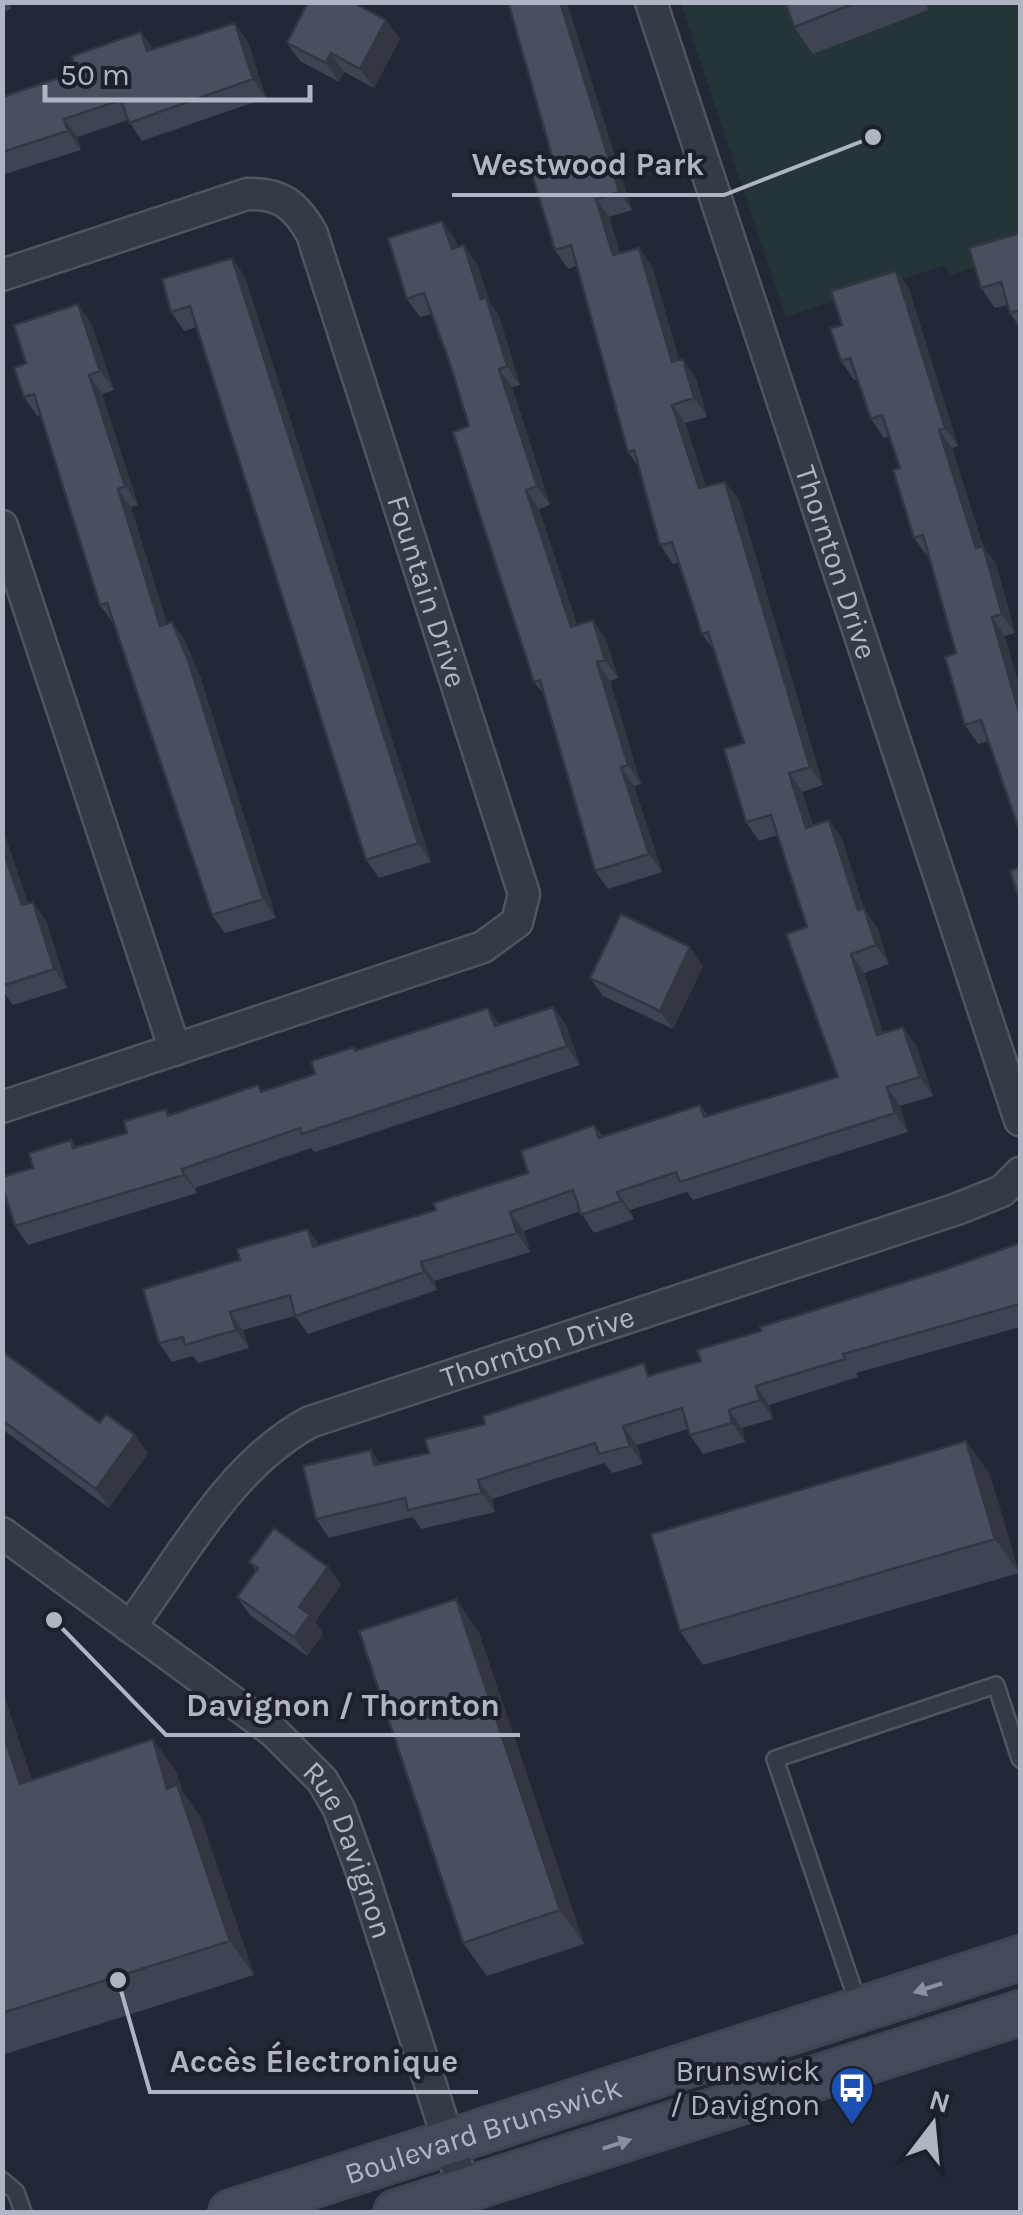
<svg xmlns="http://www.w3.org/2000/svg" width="1023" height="2215" font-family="Karla,sans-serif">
  <rect width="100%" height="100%" fill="#222835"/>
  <path fill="#253537" d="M681,3h339v249l-70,24 -5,-11 -159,52z"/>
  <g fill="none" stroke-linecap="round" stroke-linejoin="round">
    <g stroke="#4f5561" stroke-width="20">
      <path id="lane" d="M859,2006l-84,-247 221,-74 24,74
        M2,2180l14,12 7,20"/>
    </g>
    <g stroke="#4f5561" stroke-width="35">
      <g id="street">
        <path id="s1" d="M651,2l369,1118"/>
        <path id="s2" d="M2,275l245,-81c34,-1 49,11 65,40l212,660 -7,28 -34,25 -481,160"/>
        <path d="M2,526l173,524"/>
        <path id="s3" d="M2,1533l271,198 49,49 17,29 25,69 101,314"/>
        <path id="s4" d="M130,1627c53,-71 100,-162 180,-205l647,-213 45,-18 18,-18"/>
      </g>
    </g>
    <g stroke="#3e4450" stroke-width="48">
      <g id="secondary">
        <path id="s5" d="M231,2212l789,-254"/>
        <path d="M396,2212l624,-199"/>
      </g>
    </g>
    <use href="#lane" stroke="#353b46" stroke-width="15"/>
    <use href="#street" stroke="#353b46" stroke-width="30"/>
    <use href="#secondary" stroke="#434a59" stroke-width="42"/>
  </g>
  <path fill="#3e4452" d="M2,2h7l2,7 -9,3z
    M508,2l124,208 -23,7 11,36 19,-5 13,18 27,94 17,18 11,39 -22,6 21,64 19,-5 14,18 84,285 -21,7 11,34 16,-6 13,19 22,70 13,18 12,37 -25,9 19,60 33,12 17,51 -33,10 8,26 -215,68 -6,-8 -57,18 4,9 -40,14 -14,-22 -56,20 6,21 -96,29 3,9 -129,44 -13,-18 -52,14 6,18 -51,15 -5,-7 -21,6 -13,-19 81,-83 68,-31 11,16 117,-35 92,-37 66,-48 9,12 97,-32 8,11 130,-39 -31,-150 -29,-92 -19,6 -13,-19 -2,-79 -29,-91 -13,-18 -24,-72 -5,2 -13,-19 -21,-77 -11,-16 -52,-186 -8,3 -13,-19v-83z
    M785,2h140l3,8 -115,44 -19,-27z
    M235,23l13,19 18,56 -124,43 -14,-21 -51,17 4,13 -79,25v-78l75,-25 64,-40 12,17z
    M400,39l-26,49 -30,-16 -5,10 -39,-21 -13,-18z
    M1020,233v95l-10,-15 -2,-8 -13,3 -14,-20z
    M455,239l3,8 19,17 13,39 9,13 21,69 -8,2 38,118 -11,4 38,116 29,14 12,39 -8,3 31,103 -7,2 28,86 -54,17 -13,-18 -50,-175 -11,-14 -65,-256 -20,-65 -17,-47 -12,3 -13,-18z
    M232,258l13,19 186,585 -52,16 -13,-18 -169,-533 -13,4 -13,-19z
    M896,271l13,18 49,157 -6,2 31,98 13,18 19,69 -10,3 -17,105 -10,3 -13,-19 -9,-72 -27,-97h-2l-13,-18 -14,-70 -11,-32 -5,2 -13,-19 -14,-40 -3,1 -13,-19 1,-36z
    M78,304l13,19 23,67 -12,4 36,111 -7,2 36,117 5,-2 13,19 16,38 75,239 -51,15 -13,-18 -98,-291 -14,-19 -60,-190 -3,1 -13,-19 2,-34z
    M2,827l26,76 18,17 21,68 -54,17 -11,-15z
    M690,947l13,19 -30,63 -70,-33 -13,-18z
    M553,1007l13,18 14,40 -265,87 -4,-4 -116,40 2,5 -169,52 -13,-19 18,-58 38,-28 5,7 51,-14 39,-24 4,6 93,-24 52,-17 39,-27 2,4 144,-26z
    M1020,1243v84l-164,46 2,4 -89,28 4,14 -31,9 3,14 -42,12 -13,-19 -2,-6 -51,16 6,19 -31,9 -8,-10 -112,36 3,13 -74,17 -8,-12 -84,21 -13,-19 64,-55 49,-11 56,-29 216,-63 60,-30z
    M2,1351l98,72 48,30 -39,55 -107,-79z
    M966,1441l24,34 29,98 -316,92 -23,-34z
    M249,1562l79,5 13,18 -26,37 8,12 -16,22 -57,-41 -13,-18 19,-26z
    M456,1599l23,34 105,311 -97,32 -24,-33z
    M2,1692l30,88 145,-7 5,18 19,27 53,157 -252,80z"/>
  <path fill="#323742" d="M560,2h7l65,208 -13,-18z
    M386,20l14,19 -26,49 -14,-19z
    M235,23l13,19 18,56 -13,-19z
    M141,32l13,19h-7z
    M331,53l13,19 -5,10 -13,-19z
    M64,119l13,18 4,13 -13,-19z
    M596,199l13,18 17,57 -13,-19z
    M442,221l13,18 10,29 -13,-19z
    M464,245l13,19 13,39 9,13 21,69 -13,-19 -26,-67z
    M639,248l13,18 33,115 -13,-19z
    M232,258l13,19 186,585 -13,-19z
    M896,271l13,18 49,157 -13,-18z
    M78,304l13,19 23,67 -14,-19z
    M683,359l13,19 11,39 -13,-19z
    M499,369l13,18 38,118 -13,-19z
    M89,375l13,19 36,111 -13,-19z
    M672,405l13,18 27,84 -13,-19z
    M939,430l13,18 31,99v-1l13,18 19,69 -13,-19 -26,-66z
    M725,482l14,18 84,285 -13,-18z
    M118,489l13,18 42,138 -13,-19z
    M526,490l13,19 45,136 -13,-18z
    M992,617l13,19 15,53v27z
    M593,620l13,19 12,39 -13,-18z
    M172,622l13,19 16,38 75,239 -13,-19z
    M597,662l13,19 31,103 -13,-19z
    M621,767l13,19 28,86 -13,-18z
    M789,773l13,19 17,54 -13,-18z
    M829,820l13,19 22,70 13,18 12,37 -13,-19 -18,-35z
    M2,827l33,97 -13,-19 -20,-58z
    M33,902l13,18 21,68 -13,-19z
    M690,947l13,19 -30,63 -13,-18z
    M851,954l13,19 26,81 -13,-19z
    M553,1007l13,18 14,40 -13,-19z
    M488,1008l13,18h-6z
    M903,1027l13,18 17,51 -13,-19z
    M887,1087l13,19 8,26 -13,-19z
    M182,1169l13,19 2,5 -13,-18z
    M617,1192l13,18 4,9 -13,-18z
    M510,1212l14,19 6,21 -13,-19z
    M308,1229l13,19 -8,-1z
    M421,1262l13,19 3,9 -13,-18z
    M230,1312l13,18 6,18 -13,-18z
    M756,1386l13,19 4,14 -13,-19z
    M729,1410l13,18 3,14 -13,-19z
    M623,1426l14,19 6,19 -13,-18z
    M135,1435l13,18 -39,55 -13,-19z
    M966,1441l24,34 29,98 -24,-34z
    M371,1450l13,19 -10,-4z
    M478,1480l14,19 3,13 -13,-19z
    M328,1567l13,18 -26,37 8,12 -16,22 -13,-19 5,-30z
    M456,1599l23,34 105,311 -24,-34z
    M2,1692l2,2 40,124 -24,-34 -18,-54z
    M153,1739l24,34 5,18 19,27 53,157 -24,-34 -63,-152z"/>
  <path fill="#484f5f" stroke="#323742" stroke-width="2.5" d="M308,2h44l34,18 -26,49 -29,-16 -5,10 -39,-20z
    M508,2h52l59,190 -23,7 17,56 26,-7 33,114 11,-3 11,39 -22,7 27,83 26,-6 85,285 -21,6 17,55 23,-8 29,90 6,-2 12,37 -25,9 26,81 26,-8 17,50 -33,10 8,26 -215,69 -4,-10 -59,20 4,9 -40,14 -8,-25 -63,22 7,21 -96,29 3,10 -129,44 -5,-21 -60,17 6,18 -51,15 -2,-8 -24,6 -16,-54 97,-29 -3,-11 71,-20 5,18 123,-37 -3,-7 95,-30 -7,-22 73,-26 5,13 101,-33 4,12 134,-40 -52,-143 21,-7 -36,-112 -25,7 -22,-73 20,-6 -36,-111 -6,2 -30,-92 -12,3 -26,-95 -6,2 -57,-207 -16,5 -23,-76 23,-7z
    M785,2h73l-64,25z
    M235,23l18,56 -124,44 -8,-23 -57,19 4,12 -66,21v-55l75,-25 -5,-16 69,-24 6,19z
    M442,221l10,28 12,-4 17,54 5,-2 21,69 -8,3 38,117 -11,4 45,137 22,-7 12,40 -8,2 31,103 -7,2 28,87 -54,17 -55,-191 -6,2 -81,-250 16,-6 -20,-65 -25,-68 -17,6 -19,-61z
    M1020,233v77l-10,3 -9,-31 -20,6 -12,-40z
    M232,258l186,585 -52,17 -176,-554 -19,6 -9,-33z
    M896,271l49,157 -6,2 37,118 7,-2 19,68 -10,3 28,99v116l-39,-112 -16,5 -20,-68 11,-4 -33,-118 -9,3 -21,-68 7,-2 -18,-53 -11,4 -21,-61 -9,3 -11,-33 12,-3 -11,-34z
    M78,304l22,67 -11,4 36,111 -7,3 42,137 12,-4 16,38 75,239 -51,16 -105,-312 -7,2 -66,-211 -10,3 -10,-29 12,-5 -12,-38z
    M2,847l20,58 11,-3 21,67 -52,17z
    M1020,867v34l-10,-30z
    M621,914l69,33 -30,64 -70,-33z
    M553,1007l14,39 -265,88 -2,-6 -118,41 2,6 -169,51 -13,-40v-9l31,-9 -4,-15 42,-13 2,8 54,-15 -3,-12 42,-12 2,7 90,-31 3,7 54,-18 -4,-13 43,-14 1,4 133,-43 7,18z
    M1020,1243v61l-177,50 2,5 -89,27 4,14 -31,10 3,13 -42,12 -8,-27 -59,18 7,20 -31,8 -4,-11 -117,37 4,13 -74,17 -3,-12 -89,21 -13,-53 68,-16 3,15 55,-12 -4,-14 60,-15 -2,-8 161,-53 4,13 53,-15 -4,-11 64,-19 -1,-4 183,-57z
    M2,1351l98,72 6,-9 29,21 -39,54 -94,-69z
    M966,1441l29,98 -315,92 -29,-97z
    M274,1528l54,39 -29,40 11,8 -16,22 -57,-40 21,-29 -9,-6z
    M456,1599l104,311 -97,33 -104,-312z
    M2,1730l18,54 133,-45 14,50 10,-5 53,157 -228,72z"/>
  <defs><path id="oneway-solid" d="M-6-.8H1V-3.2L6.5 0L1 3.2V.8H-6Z" transform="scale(2.5)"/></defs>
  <g fill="#89909e">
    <use href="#oneway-solid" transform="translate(928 1988) rotate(162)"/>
    <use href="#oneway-solid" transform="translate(617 2144) rotate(-18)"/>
  </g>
  <defs>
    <g id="bus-pin" transform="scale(2.25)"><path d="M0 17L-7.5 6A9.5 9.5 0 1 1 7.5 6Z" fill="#1a4fb4" stroke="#1b202a"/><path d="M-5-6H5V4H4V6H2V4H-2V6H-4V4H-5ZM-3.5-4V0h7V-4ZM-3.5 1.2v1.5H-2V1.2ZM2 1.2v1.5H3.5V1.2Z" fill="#fff"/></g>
  </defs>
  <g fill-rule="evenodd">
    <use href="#bus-pin" x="852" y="2088"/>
  </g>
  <g text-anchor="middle" stroke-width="8" stroke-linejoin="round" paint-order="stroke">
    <g font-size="30" fill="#afb5c3" stroke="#1b202a">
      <text dy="10" stroke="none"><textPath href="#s1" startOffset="590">Thornton Drive</textPath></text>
      <text dy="10" stroke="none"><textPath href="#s2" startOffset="715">Fountain Drive</textPath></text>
      <text dy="10" stroke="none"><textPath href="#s4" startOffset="515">Thornton Drive</textPath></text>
      <text dy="10" stroke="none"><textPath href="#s3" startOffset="480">Rue Davignon</textPath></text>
      <text dy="10" stroke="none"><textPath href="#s5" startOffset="265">Boulevard Brunswick</textPath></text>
    </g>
    <g font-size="30" fill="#afb5c3" stroke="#1b202a" text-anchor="end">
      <text x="820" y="2081">Brunswick<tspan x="820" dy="34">/ Davignon</tspan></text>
    </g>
  </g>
  <path fill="none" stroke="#afb5c3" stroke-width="4" d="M873 137L724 195H452M54 1620L166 1735H520M118 1980L150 2092H478"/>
  <g fill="#afb5c3" stroke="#1b202a" stroke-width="4">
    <circle cx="873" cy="137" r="10"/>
    <circle cx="54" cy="1620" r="10"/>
    <circle cx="118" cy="1980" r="10"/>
  </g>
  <g font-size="32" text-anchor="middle" font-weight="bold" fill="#afb5c3" stroke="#1b202a" stroke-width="8" stroke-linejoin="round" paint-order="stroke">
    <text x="588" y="175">Westwood Park</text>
    <text x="343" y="1716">Davignon / Thornton</text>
    <text x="314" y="2072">Accès Électronique</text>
  </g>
  <rect width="1023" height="2215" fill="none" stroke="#afb5c3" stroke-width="10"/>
  <g transform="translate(933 2125) rotate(16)" stroke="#1b202a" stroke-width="8" paint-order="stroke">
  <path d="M0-8L18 38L0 25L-18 38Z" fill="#afb5c3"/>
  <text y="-15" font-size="28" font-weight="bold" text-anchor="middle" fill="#afb5c3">N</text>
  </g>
  <path d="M45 85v15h265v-15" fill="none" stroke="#afb5c3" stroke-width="5"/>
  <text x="60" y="85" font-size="30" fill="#afb5c3" stroke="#1b202a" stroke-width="8" paint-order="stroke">50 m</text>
</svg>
